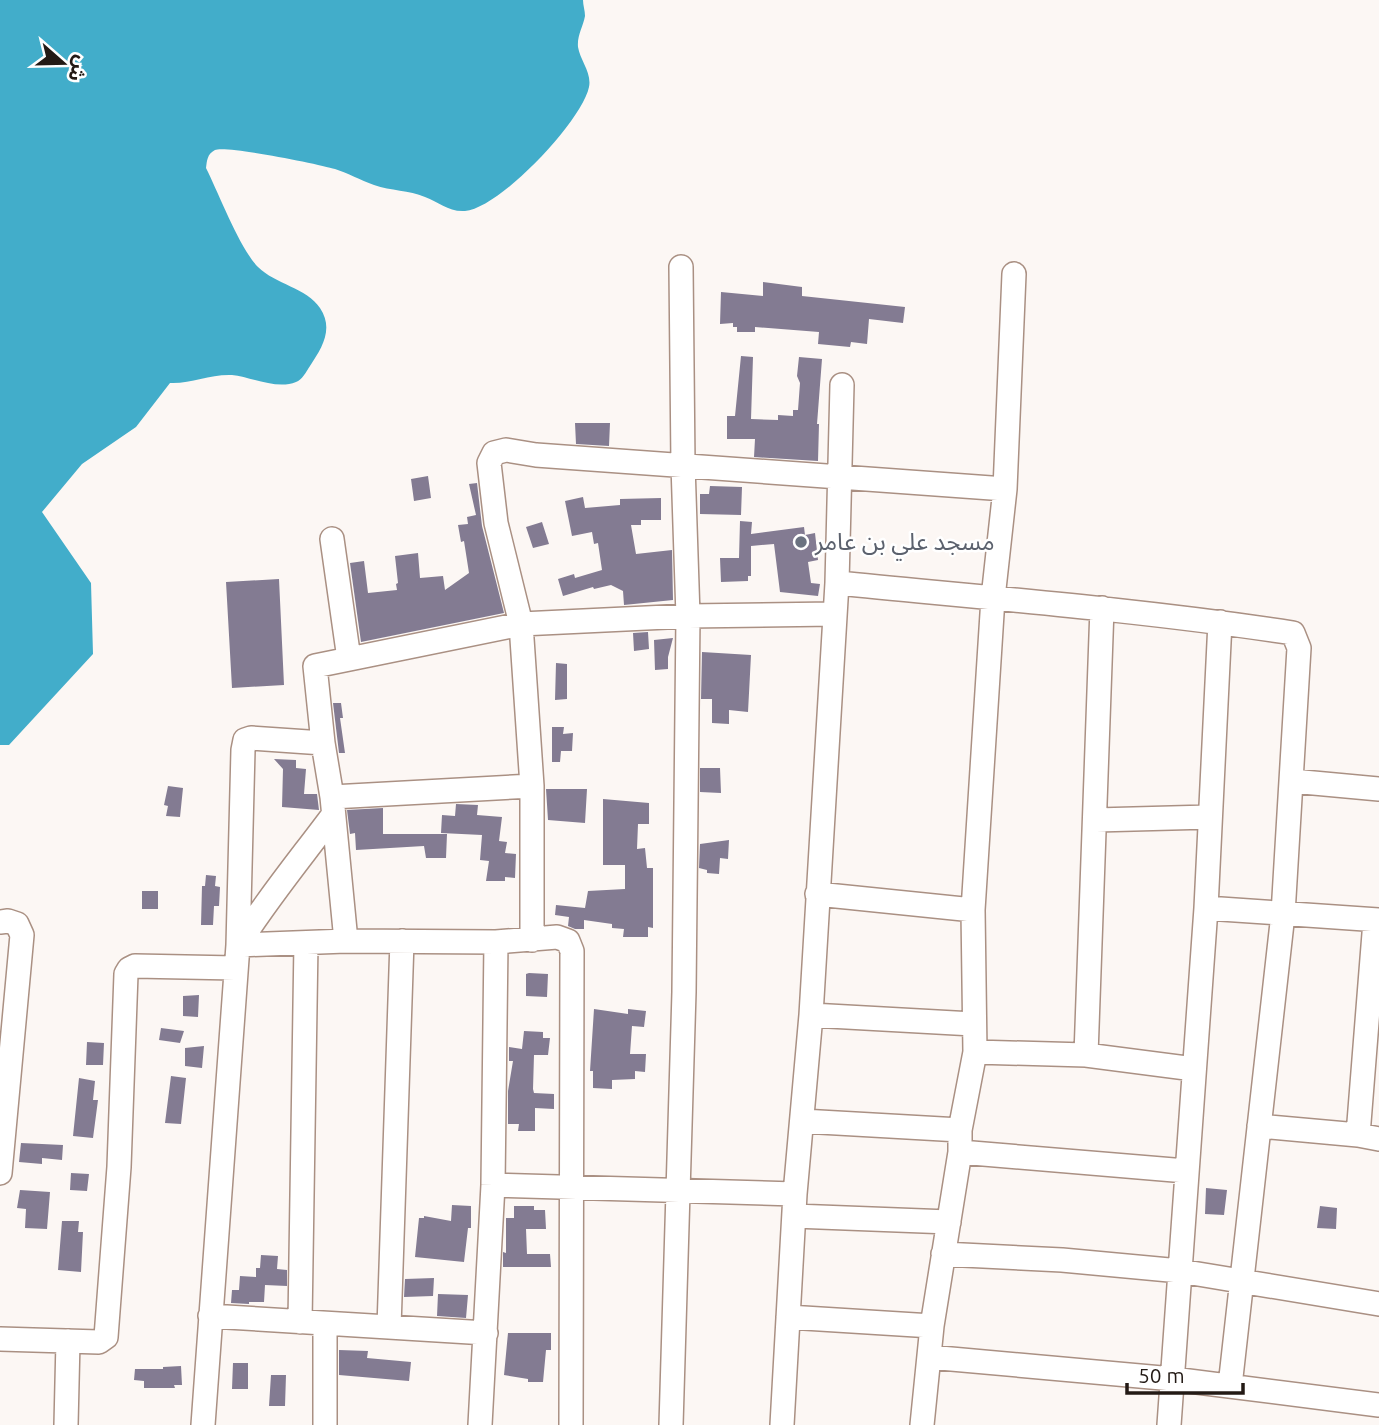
<svg xmlns="http://www.w3.org/2000/svg" width="1379" height="1425" font-family="Ubuntu,'Noto Sans Arabic',sans-serif">
  <rect width="100%" height="100%" fill="#fcf7f4"/>
  <path fill="#42adca" d="M0,0h583c0,5 2,11 2,16 -2,11 -8,19 -7,31 2,13 14,26 11,40 -7,34 -89,121 -124,124 -17,1 -26,-9 -40,-14 -16,-7 -34,-6 -51,-12 -14,-5 -26,-12 -39,-16 -16,-5 -110,-24 -120,-19 -8,4 -8,11 -9,18 13,26 34,81 52,99 17,17 49,21 62,41 14,21 2,40 -10,58 -4,6 -8,14 -14,16 -19,8 -45,-5 -64,-7 -22,-1 -41,9 -62,8l-34,44 -54,37 -40,48 49,71 2,71 -84,91h-9z"/>
  <path fill="#837b92" d="M763,282l39,5v9l103,11 -2,16 -34,-4 -2,25 -16,-2 -1,5 -32,-3 1,-12 -64,-5v5h-18v-5h-4v-4l-13,1 1,-32 42,4z
    M741,356l12,1 -2,62 27,1v-5l15,1v-6h5l2,-27 -3,-7 2,-19 23,2 -5,65h2l-1,37 -64,-4 1,-18h-28v-23h8z
    M575,423h35l-1,23 -33,-2z
    M428,476l3,22 -17,3 -3,-22z
    M477,483l5,43 22,87 -143,29 -11,-79 14,-2 4,32 29,-3 -1,-6 2,-1 -3,-27 23,-3 2,25 23,-2 2,14 24,-17 -5,-32 -3,1 -3,-17 10,-1 -1,-7 9,-2 -7,-31z
    M710,486l32,1 -1,28 -41,-1v-20h9z
    M583,497l2,11 35,-3v-6l41,-1v22h-20v5h-10l5,29 36,-4 1,50 -49,5 -1,-14 -12,-6 -17,4 -1,-2 -30,9 -5,-17 16,-5 1,4 27,-8 -4,-27 -4,1 -2,-12 -20,4 -7,-35z
    M740,521l12,1 -1,12 53,-7 1,8 10,-2 3,27 -10,2 3,21 9,1 -2,12 -38,-4 -6,-48 -23,2v30h-3v5l-27,1 -1,-24h19z
    M542,522l7,22 -16,4 -7,-21z
    M279,579l5,106 -52,3 -6,-106z
    M648,632l1,17 -15,2 -1,-18z
    M673,638l-5,19v12l-13,1 -1,-30z
    M702,652l49,3 -3,57 -19,-2v14l-17,-1v-24h-11z
    M556,663l11,1v35l-12,1z
    M333,703h8l2,15h-3l5,35h-6z
    M552,727h12l-1,7 10,-1 -1,18h-11l-1,11h-8z
    M274,759l22,1v8l10,1 -2,25h13l2,16 -37,-3 1,-38z
    M700,768h20l1,25 -21,-1z
    M168,786l15,2 -3,29 -14,-1 2,-10 -4,-1z
    M546,789h41l-2,34 -37,-3z
    M603,799l46,4v21h-11l-1,25 8,-1 2,20h6v60l-5,-1v10h-25l1,-8 -12,-1v-4l-28,-4v9h-9l-7,-3 1,-9 -14,-2 1,-10 29,3 3,-17 37,-2v-24h-22z
    M456,804l22,1 -1,10 25,2 -3,24 8,1 -2,11 11,1 -1,24 -10,-1v4h-19l3,-20 -9,-1 2,-25 -41,-2 1,-18 13,1z
    M383,808v26h64l-1,24h-20l-2,-12 -68,4 -1,-17 -5,1 -3,-24z
    M729,840l-1,19 -8,-1 -1,16 -12,-1v-3l-8,-2 1,-24z
    M206,875l10,1 -1,10 5,1 -1,19h-5l-1,19h-12l1,-39h3z
    M142,891h16v18h-16z
    M529,973l19,1 -1,23 -21,-1v-22z
    M199,995l-1,22 -15,-1v-20z
    M594,1009l34,5v-5l18,2 -2,16 -12,-1 -2,28h16l-1,18 -10,-1v8l-23,1v9l-19,-1v-17h-3z
    M161,1028l23,3 -4,12 -21,-3z
    M524,1031l19,1v6h7l-2,17h-14l-1,34 1,4 20,1v15l-19,-1v23h-17l1,-7h-11v-33l5,-30h-4v-14l13,2z
    M87,1042l17,1 -1,22h-17z
    M204,1046l-2,22 -17,-2v-18z
    M171,1076l15,2 -5,46 -16,-1z
    M79,1078l16,3 -2,19h5l-5,38 -20,-2z
    M21,1143l42,2 -1,15 -20,-2v6l-23,-2z
    M71,1173l18,1 -2,17 -17,-1z
    M1206,1188l21,2 -3,25 -19,-1z
    M20,1190l30,2 -3,37 -22,-1 1,-19 -9,-1z
    M452,1205l19,1v22h-3l-4,34 -49,-5 4,-39h5v-2l27,5z
    M514,1206h20v4h11l1,19h-20l1,25h23l1,13h-48v-15l3,1v-35h8z
    M1320,1206l17,2 -1,21 -19,-1z
    M62,1221h17l-1,11h5l-2,40 -23,-2z
    M261,1255l17,1 -1,13 10,1v16l-22,-1 -1,17h-15v2l-18,-1 1,-13h7l1,-14 16,1v-9h4z
    M434,1278l-1,18 -29,1 1,-18z
    M438,1294l30,1 -2,23 -29,-2z
    M508,1333h43v17h-5l-3,32h-15v-3l-24,-4z
    M339,1350l29,1 -1,7 44,4 -2,19 -70,-6z
    M233,1363h15v26h-16z
    M181,1366l1,19h-8l1,3h-31v-7l-10,-1 1,-11h28v-2z
    M271,1375h15l-1,31h-16z"/>
  <g fill="none" stroke-linecap="round" stroke-linejoin="round">
    <g stroke="#aa9083" stroke-width="26">
      <path id="minor" d="M332,539l17,120
        M837,583c152,15 305,27 456,50l6,15 -16,266 -53,472
        M1292,781l87,8
        M332,797l200,-11
        M1096,820l113,-3
        M817,894l156,16
        M1206,908l173,12
        M0,922l8,-1 9,3 5,11 -22,238
        M532,940v-154l-11,-162 -25,-101 -7,-60 5,-10 12,-3 30,5 469,34
        M346,941l-14,-144 -9,-54 -8,-77 206,-42 167,-8 146,-2
        M238,945l108,-4 150,1 61,-5 11,4 4,10 -1,474
        M238,945c29,-46 63,-87 95,-130
        M811,1015l162,9
        M975,1052l111,3 108,14
        M1086,1055l16,-447
        M802,1121l158,9
        M1259,1126l99,9 21,4
        M1358,1135l17,-214
        M960,1152l226,19
        M493,1185l302,9
        M794,1216l155,6
        M943,1254l119,6 118,11 199,33
        M210,1316l276,17
        M788,1317l144,9
        M300,1322l6,-379
        M325,1324v101
        M389,1327l13,-386
        M0,1339l99,3 7,-5 13,-170 7,-193 3,-5 6,-3 100,2
        M929,1357l244,22 206,26
        M66,1425l2,-84
        M203,1425l35,-480 5,-195 2,-10 6,-2 72,5
        M480,1425l13,-240 3,-243
        M671,1425l13,-433 4,-376 -5,-151 -2,-198
        M782,1425l13,-231 16,-179 26,-432 5,-198
        M922,1425l10,-99 28,-174v-22l15,-78 -2,-142 20,-312 12,-109 9,-215
        M1169,1425l37,-517 14,-286"/>
    </g>
    <use href="#minor" stroke="#fff" stroke-width="23"/>
  </g>
  <circle fill="#6b7280" stroke="#fff" stroke-width="2.5" cx="801" cy="542" r="7"/>
  <g text-anchor="middle" stroke-width="5" stroke-linejoin="round" paint-order="stroke">
    <g font-size="24" fill="#5b616d" stroke="#fff" text-anchor="start">
      <text x="815" y="550">مسجد علي بن عامر</text>
    </g>
  </g>
  <g transform="translate(63 63) rotate(110)" stroke="#ffffff" stroke-width="5" paint-order="stroke">
  <path d="M0-5L12 26L0 18L-12 26Z" fill="#231a15"/>
  <text y="-10" font-size="19" font-weight="bold" text-anchor="middle" fill="#231a15">ش</text>
  </g>
  <path d="M1127 1383v10h116v-10" fill="none" stroke="#231a15" stroke-width="3.5"/>
  <text x="1138" y="1383" font-size="21" fill="#231a15" stroke="#ffffff" stroke-width="5" paint-order="stroke">50 m</text>
</svg>
